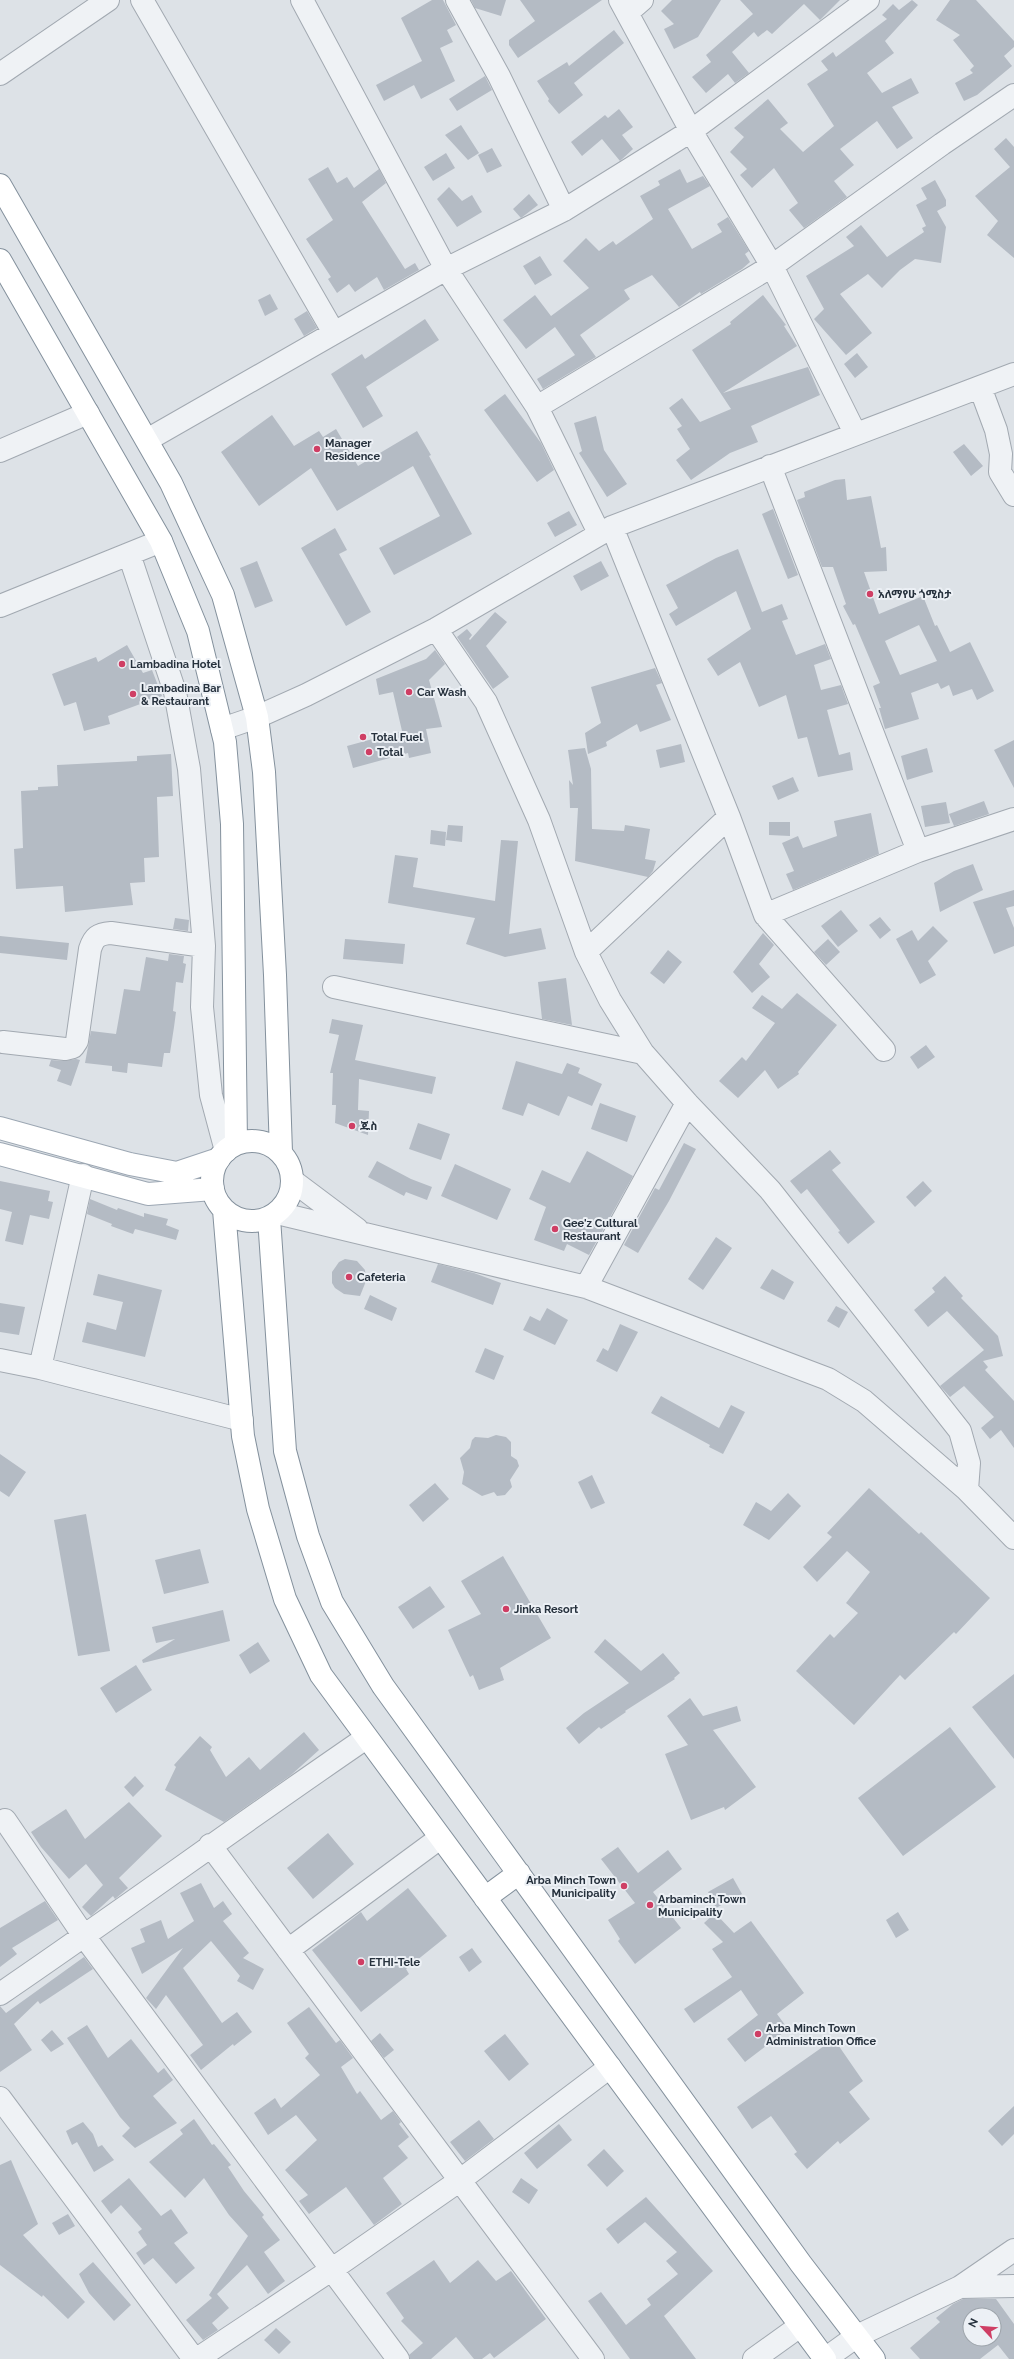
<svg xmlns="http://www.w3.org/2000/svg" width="1014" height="2359" font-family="Raleway,'Noto Sans Ethiopic',sans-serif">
  <rect width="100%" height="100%" fill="#dde2e7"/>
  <path fill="#b4bbc4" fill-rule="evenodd" d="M432,0h11l13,25 -9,5 6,12 -13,6 15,33 -34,18 -7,-14 -30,16 -8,-16 46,-24 -21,-43z
    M471,0h35l-5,16 -26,-8z
    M520,0h82l-84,58 -9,-13v-5l26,-19z
    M672,0h49l-23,37 -24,12 -10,-20 10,-5 -13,-13z
    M740,0h100l-20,20 -16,-16 -32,30 -5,-4 -9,7 -4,-5 -22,20 17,21 -14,10 -7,-9 -22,19 -14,-16 19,-15 -5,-7 47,-41z
    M912,0l6,5 -33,36 9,12 -27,20 15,20 29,-15 8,15 -27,14 21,31 -16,11 -20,-28 -37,28 14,16 -20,16 13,16 -43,31 -15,-18 9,-7 -24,-35 -22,20 -12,-13 7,-6 -17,-17 14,-15 -10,-9 34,-29 20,24 -8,6 23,23 31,-26 -27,-42 21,-14 -7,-9 12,-9 3,5 51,-38 -5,-4 11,-11 6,6z
    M950,0h26l38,41v6l-10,9 8,10 -35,29 -13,6 -9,-18 18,-10 -3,-3 4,-4 -21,-26 7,-5 -24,-15z
    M614,30l10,13 -50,40 9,12 -24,19 -11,-13 1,-2 -12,-18 30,-19 2,4z
    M485,76l7,14 -35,21 -8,-12z
    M619,109l14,18 -11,8 11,14 -13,12 -18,-22 -20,17 -11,-14 34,-27 3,3z
    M461,125l18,28 -11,7 -23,-25z
    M1006,138l8,9v111l-27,-23 11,-14 -23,-25 35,-29 -16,-18z
    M492,148l10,18 -15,7 -9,-18z
    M446,153l9,15 -22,13 -9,-14z
    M328,167l9,16 10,-6 7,11 25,-19 7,14 -24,19 43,67 10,-6 4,7 -35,20 -7,-13 -22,15 -6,-8 -12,9 -9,-14 3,-2 -25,-38 27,-19 -25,-41z
    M680,169l7,14 16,-7 7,10 -42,23 24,40 30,-17 -5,-8 11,-7 21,34 -4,3 5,8 -8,7 -41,25 -1,-2 -21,15 -27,-32 -28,15 6,9 -50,36 16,22 -53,32 -6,-10 38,-24 -20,-28 -29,22 -23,-29 32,-25 16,21 38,-28 -26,-27 23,-23 13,13 14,-10 3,4 37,-26 -13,-23 20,-11 -2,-4z
    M935,180l11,20v6l-9,5 9,16 -5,36 -26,-4 -15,11 -18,18 -14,-14 -28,20 32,39 -26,22 -32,-36 10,-10 -18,-33 48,-30 -8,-9 15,-12 26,32 37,-25 -2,-4 4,-2 -10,-21 11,-6 -6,-11z
    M449,187l13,14 10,-6 10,17 -25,15 -20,-28z
    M529,194l9,11 -17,13 -8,-9z
    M540,256l12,19 -17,10 -12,-19z
    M270,294l8,15 -13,7 -7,-16z
    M763,295l23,30 -2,1 13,20 -74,47 85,-26 12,28 -69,31 7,16 -28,11 -39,27 -15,-20 14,-11 -13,-20 5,-3 -13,-18 13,-10 18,24 31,-13 -39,-59 39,-26 -1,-2z
    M307,311l10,17 -13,8 -10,-17z
    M425,319l14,21 -73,47 17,29 -20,12 -32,-54 31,-20 3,5z
    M857,353l11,14 -13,11 -11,-14z
    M505,394l36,49 13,27 -17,12 -53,-72z
    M272,415l22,31 25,-15 4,6 13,-8 22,37 59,-35 14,24 -2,1 43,78 -78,41 -15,-27 61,-32 -27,-50 -76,45 -26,-43 -52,38 -38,-54z
    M596,416l8,34 23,34 -20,13 -28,-44 3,-2 -8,-28z
    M964,444l19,22 -12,10 -18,-24z
    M845,479l2,21 24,-4 10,52 5,-1 1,24 -23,1 15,42 44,-18 12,30 2,-1 13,27 20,-10 24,49 -17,9 -5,-11 -19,7 -4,-11 -8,4 -3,-6 -27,10 8,26 -34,10 -6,-21h2l-8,-22 7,-3 -25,-59 -2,1 -10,-19 3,-2 -13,-37h-11l-25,-67 8,-3 -1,-5 31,-12zM919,625l18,36 -37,14 -15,-34z
    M773,509l25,66 -10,4 -26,-65z
    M569,511l8,14 -22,12 -8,-14z
    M335,528l12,22 -8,4 32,58 -25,14 -45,-78z
    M738,549l24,63 20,-8 6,15 -6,2 14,34 29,-11 6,15 -17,6 7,25 20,-5 7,19 -21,6 12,45 11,-3 3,18 -35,7 -11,-40 -9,2 -12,-44 -27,12 -19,-45 -22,14 -11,-17 44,-30 -15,-38 -60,35 -7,-12 9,-6 -12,-23 50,-27z
    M257,561l16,40 -18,7 -15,-40z
    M601,561l8,15 -28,15 -8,-15z
    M495,612l12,10 -21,24 23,31 -16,12 -36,-52 10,-8 5,6 -3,4 1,1z
    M127,645l16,28 9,-3 10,26 -54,20 2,8 -26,7 -8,-29 -12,4 -12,-32 44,-17 2,5z
    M435,650l10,14 -16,16 13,47 -16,2 5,24 -22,5 -1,-5 -55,15 -6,-22 55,-15 -9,-39 -14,3 -3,-16 50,-20z
    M655,668l7,15 -6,2 15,35 -31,12 -3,-8 -31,18 1,4 -19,8 -3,-21 16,-10 -10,-36z
    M1014,740v48l-20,-38z
    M681,744l4,18 -25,6 -4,-18z
    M585,748l6,21 1,60 32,2 1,-6 25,4 -5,30 11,2 -3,10 -5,6 -73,-16 3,-53h-8l-1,-28 4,5 -5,-35z
    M927,748l6,24 -26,8 -6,-24z
    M171,754l2,42 -16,1 2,60 -15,1 1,24 -15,1 3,22 -68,7 -2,-26 -47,3 -2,-40 9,-1 -2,-57 17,-1v-3l20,-1 -1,-21 80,-4v-5z
    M793,777l6,14 -21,9 -6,-14z
    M984,801l5,13 -35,12 -5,-12z
    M946,802l4,21 -25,4 -4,-21z
    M871,813l8,41 -86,36 -7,-16 8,-3 -12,-28 16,-7 5,12 34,-12 -3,-15z
    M769,822h21v14l-21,-1z
    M448,825l15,1 -1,16 -16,-2z
    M431,830l15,2 -1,14 -15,-2z
    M501,840l17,1 -9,93 32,-6 5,21 -41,8 -39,-13 9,-26 -87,-15 7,-48 23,3 -5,29 82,14z
    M973,864l10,26 -43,22 -6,-29 20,-12z
    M1014,890v16l-8,2 8,20v18l-20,8 -21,-52z
    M841,910l17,21 -20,16 -17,-21z
    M880,917l11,13 -11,9 -11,-14z
    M175,918l14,2 -1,11 -15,-2z
    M933,926l15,15 -20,20 8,14 -16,9 -24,-45 16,-9 6,11z
    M763,933l11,12 -15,19 11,13 -18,16 -19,-21z
    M0,936l69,7 -2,17 -67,-7z
    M345,939l60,5 -2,20 -60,-5z
    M828,939l12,13 -14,13 -12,-13z
    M668,950l14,12 -18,22 -14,-11z
    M169,954l15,2 -1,7 3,1 -3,19 -7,-1 -3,29 3,1 -2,15 -4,26h-6l-2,14 -34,-4 -1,10 -15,-2v-5l-27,-3 6,-32 25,3 8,-45 16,2 6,-34 22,4z
    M566,978l6,47 -30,-6 -4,-37z
    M797,993l40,32 -39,47 1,2 -21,15 -13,-19 -27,28 -19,-17 23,-24 4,4 29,-38 -23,-15 10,-13 20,14z
    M332,1019l31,6 -8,35 81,17 -4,17 -73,-15 -1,31 11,1 -1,24 -33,-12 1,-18h-4l1,-32h-3l9,-38 -10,-2z
    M926,1045l9,12 -17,12 -8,-12z
    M76,1059l4,1 -9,26 -14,-5 4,-11 -12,-4 2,-6 13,1z
    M516,1061l46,13 5,-11 13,5 -2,5 24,11 -10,22 -24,-10 -9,20 -31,-13 -5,13 -21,-7z
    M600,1103l36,13 -9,26 -36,-13z
    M418,1123l32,11 -9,26 -32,-11z
    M684,1143l12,6 -27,52 -31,52 -14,-8 31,-57 4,2z
    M830,1150l11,13 -9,7 43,52 -27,22 -10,-12 2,-1 -33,-42 -6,5 -11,-13z
    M587,1151l46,25 -44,79 -22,-11 -3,7 -30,-11 12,-33 -17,-8 13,-29 28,13z
    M377,1161l34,18 21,8 -5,13 -21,-8 -2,4 -36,-19z
    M455,1164l56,25 -14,31 -56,-24z
    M0,1181l50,10 -2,10 5,1 -4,17 -19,-4 -7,30 -18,-4 7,-29 -12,-3z
    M923,1181l9,10 -17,16 -9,-10z
    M90,1199l27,11 1,-2 26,9v-4l24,6 -2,6 13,5 -3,10 -41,-11 -2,5 -22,-8 1,-2 -25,-10z
    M716,1237l16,11 -29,42 -15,-11z
    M345,1259l12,2 8,9 1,11 -6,15 -16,-2 -9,-6 -3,-5v-11l7,-10z
    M438,1264l36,9 27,10 -8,22 -62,-23z
    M772,1269l22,13 -10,18 -24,-12z
    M98,1274l64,16 -17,67 -63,-15 5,-20 29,8 7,-28 -30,-7z
    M945,1276l18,20 -2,2 37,38 5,20 -20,5 5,6 -3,3 29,31v47l-13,-18 -11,9 -9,-11 13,-11 -30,-31 -14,11 -10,-11 44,-36 -37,-39 -19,16 -14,-17 21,-18 -3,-4z
    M370,1295l27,13 -5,13 -28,-12z
    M0,1303l25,4 -6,28 -19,-3z
    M836,1306l12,6 -9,16 -12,-7z
    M547,1308l21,12 -13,25 -32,-15 7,-14 10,5z
    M620,1324l18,8 -21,40 -21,-11 7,-13 5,3z
    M485,1348l19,8 -10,24 -19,-8z
    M661,1396l58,32 12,-23 14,7 -22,42 -14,-7 1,-2 -59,-32z
    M496,1435l10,2 5,5v14l6,4 2,6 -9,14 2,7 -7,8 -8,1 -3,-4 -12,4 -20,-12 2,-12 -4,-14 10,-10 2,-8 3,-3 13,1z
    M0,1454l26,18 -17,25 -9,-6z
    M592,1475l13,28 -14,6 -13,-27z
    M435,1483l14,16 -26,23 -14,-17z
    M869,1488l50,46 2,-2 69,66 -34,36 -2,-2 -49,48 -5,-5 -46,50 -58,-54 34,-37 4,4 24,-25 -12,-10 24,-31 -23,-21 -30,31 -14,-15 29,-30 -5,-4z
    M788,1493l13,13 -32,34 -26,-15 13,-23 15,9z
    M86,1514l24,137 -32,5 -24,-136z
    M200,1549l9,34 -45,11 -9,-34z
    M503,1556l48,82 -51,30 4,12 -25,10 -6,-15 -3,2 -22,-47 33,-16 -20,-33z
    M430,1586l15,21 -32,22 -15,-22z
    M223,1610l7,31 -87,22 -1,-3 33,-21 -19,4 -4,-16z
    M605,1639l36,32 22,-18 17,20 -6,5 1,1 -50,32 1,1 -25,17 -2,-2 -20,17 -13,-16 18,-15 45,-30 -35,-31z
    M258,1642l12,19 -20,13 -11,-19z
    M136,1665l16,25 -36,23 -16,-25z
    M1014,1674v85l-42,-52z
    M690,1698l13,18 34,-10 4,15 -28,9 43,57 -31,23 -1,-3 -33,13 -26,-66 23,-9 -21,-29z
    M950,1727l46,60 -93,69 -45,-58z
    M304,1732l15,18 -28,25 -67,47 -59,-32 11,-23 -2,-2 26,-29 12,11 -2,3 16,27 23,-20 11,13z
    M135,1776l9,10 -11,11 -9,-10z
    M129,1802l33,34 -43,42 9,10 -13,11 -2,-3 -22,20 -9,-9 21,-22 -17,-21 -17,15 -28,-32 -10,-15 35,-23 19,30z
    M328,1833l26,31 -41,35 -26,-31z
    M618,1847l20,26 30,-23 14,19 -29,23 28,36 -46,36 -17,-23 2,-2 -12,-19 27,-17 -34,-44z
    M733,1878l9,16 -26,14 -8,-16z
    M201,1883l13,25 9,-7 9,13 -9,7 26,32 -6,5 21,11 -11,21 -16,-9 3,-5 -29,-35 -28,27 39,55 15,-11 15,20 -18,14 -1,-2 -32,26 -11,-15 13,-10 -37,-50 -10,14 -10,-11 37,-50 -41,26 -11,-26 14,-6 -5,-13 21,-9 7,19 26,-18 -14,-28z
    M408,1888l39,48 -41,33 3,5 -48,38 -49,-62 49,-38 6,9z
    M45,1901l13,19 -46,28 5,6 -17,13v-39z
    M898,1912l11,18 -13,8 -10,-18z
    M715,1913l19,20 17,-12 53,72 -27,21 11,15 -43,33 -18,-23 31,-24 -17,-25 -47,33 -10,-14 48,-32 -20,-28 11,-7 -19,-19z
    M472,1948l10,14 -13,10 -10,-15z
    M84,1957l9,12 -53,35 -2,-3 -24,23 18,26 -32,22v-66l6,7z
    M309,2007l27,36 4,-3 13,18 -12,9 16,27 3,-3 21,29 12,-9 8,11 -2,2 10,13 -11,9 10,12 -25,20 19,26 -28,21 -28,-38 -37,27 -10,-13 9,-6 -23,-25 32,-30 -21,-25 -28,20 -14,-22 21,-15 6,10 39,-33 -15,-17 4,-4 -22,-31z
    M87,2025l21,33 23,-19 27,34 6,-5 9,12 -20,16 24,27 -42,25 -13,-12 8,-8 -10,-11 -53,-79z
    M52,2030l12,14 -13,8 -10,-12z
    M380,2033l14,17 -10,8 -13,-17z
    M505,2034l24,30 -20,17 -25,-30z
    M834,2039l29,42 -14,11 21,27 -30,25 -2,-3 -31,28 -13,-15 3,-2 -26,-36 -19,13 -15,-22z
    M1014,2106v28l-12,12 -14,-15z
    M194,2119l18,26 2,-1 17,21 -3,2 16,24 20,24 -2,2 18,23 -16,12 21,29 -17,13 -21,-29 -30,29 12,14 -17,15 6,7 -15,10 -17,-20 26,-22 -3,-3 39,-59 -19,-21 -25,-37 -19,20 -36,-36 34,-28 -3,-4z
    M479,2120l15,19 -29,22 -15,-19z
    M83,2122l10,12 5,13 4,-2 12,15 -20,12 -17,-30 -5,3 -6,-14z
    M559,2124l13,16 -35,29 -13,-16z
    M604,2149l20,22 -17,16 -20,-22z
    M11,2160l27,64 -15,11 62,67 -17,17 -25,-24 -1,2 -42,-32v-100z
    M129,2178l32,38 10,-7 17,24 -14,10 21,25 -19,16 -23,-26 -9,7 -8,-12 11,-8 -9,-13 4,-3 -21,-24 -10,9 -10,-13z
    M521,2178l17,12 -9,14 -17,-12z
    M646,2197l67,74 -49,45 32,43h-66l-42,-58 13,-9 25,33 25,-20 -4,-6 31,-25 -12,-13 11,-9 -32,-30 -27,22 -12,-15z
    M68,2214l7,12 -16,9 -7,-12z
    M434,2260l16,23 28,-23 18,21 15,-10 35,48 -52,39 -4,-5 -8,6h-8l-18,-22 -25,22h-21l-1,-4 14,-12 -22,-22 3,-3 -18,-25z
    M93,2262l38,43 -17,16 -25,-28 -10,-19z
    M963,2299h33l18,25v35h-5l-11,-14 -18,14h-60l-10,-11 30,-26 -4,-4 17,-14zM970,2315h24v24h-24z
    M276,2328l15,14 -12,12 -15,-14z"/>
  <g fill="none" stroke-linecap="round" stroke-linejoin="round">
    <g stroke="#a2a9b1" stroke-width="24">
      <path id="minor" d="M142,0l192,333
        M302,0l144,269 91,138 62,126
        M457,0l42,76 65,134
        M620,0l71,131 81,135 83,167
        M627,13l15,-13
        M0,74l108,-74
        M980,387l16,43 5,24 -1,18 14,23
        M537,407l235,-141 170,-122 72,-49
        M147,440l299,-171 118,-59 127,-79 177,-131
        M0,451l88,-38
        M770,466l148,385
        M612,527l117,290 36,98 119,135
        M129,554l46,138 14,77 15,177 -2,61 9,88 15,56
        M0,606l161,-65
        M436,629l50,73 53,118 47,132 24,48 33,53 44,50 83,87 190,241 9,32 -2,27
        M222,729l35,-12 49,-22 130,-66 176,-102 402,-153
        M765,915l153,-64 96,-32
        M586,952l143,-135
        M334,987l309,66
        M3,1042l62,7 8,-2 4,-6 13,-92c4,-12 8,-15 21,-16l93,13
        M293,1181l64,48
        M277,1213l309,74 242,92 36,22 103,89 47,48
        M586,1287l101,-184
        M0,1360l40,8 202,52
        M40,1368l43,-193
        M5,1820l79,116 314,423
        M210,1845l383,514
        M288,1950l152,-112
        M0,1994c123,-84 243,-172 366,-256
        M0,2098l194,261
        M960,2287l54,-1
        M197,2359l134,-89 128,-89 151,-114
        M754,2359l46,-33
        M825,2359l32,-23 103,-49 54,-37"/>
    </g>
    <g stroke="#9ca7b3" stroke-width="24">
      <path id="major" d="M0,1128l130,36 47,9 42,-14
        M0,1154l148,40 65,-5"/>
    </g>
    <g stroke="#84919d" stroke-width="24">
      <path id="highway" d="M0,185l171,298 52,112 34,122 7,55 11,203 6,177
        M0,260l161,281 37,90 27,111 7,82 4,320
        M212 1181a40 40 0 1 1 80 0a40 40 0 1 1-80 0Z
        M224,1210l19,226 15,73 27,90 36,76 504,684
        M269,1218l16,233 23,85 24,66 51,84 418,578 73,95
        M485,1898l34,-25"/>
    </g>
    <use href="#minor" stroke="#eff2f5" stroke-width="22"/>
    <use href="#major" stroke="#fff" stroke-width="22"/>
    <use href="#highway" stroke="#fff" stroke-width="22"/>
  </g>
  <g fill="#cf3e64" stroke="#ecf0f5" stroke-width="1.5">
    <circle cx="317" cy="449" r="4"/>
    <circle cx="870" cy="594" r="4"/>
    <circle cx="122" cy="664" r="4"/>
    <circle cx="409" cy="692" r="4"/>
    <circle cx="133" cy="694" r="4"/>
    <circle cx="363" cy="737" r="4"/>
    <circle cx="369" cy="752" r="4"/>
    <circle cx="352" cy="1126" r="4"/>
    <circle cx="555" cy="1229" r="4"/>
    <circle cx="349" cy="1277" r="4"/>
    <circle cx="506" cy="1609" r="4"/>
    <circle cx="624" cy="1886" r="4"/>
    <circle cx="650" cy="1905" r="4"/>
    <circle cx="361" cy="1962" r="4"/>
    <circle cx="758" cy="2034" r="4"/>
  </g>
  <g text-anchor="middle" stroke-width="4" stroke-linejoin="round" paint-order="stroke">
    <g font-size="11" font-weight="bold" fill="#26313d" stroke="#ecf0f5" text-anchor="start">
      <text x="325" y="447">Manager<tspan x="325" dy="13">Residence</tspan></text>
      <text x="878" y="598">አለማየሁ ጎሚስታ</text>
      <text x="130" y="668">Lambadina Hotel</text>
      <text x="141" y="692">Lambadina Bar<tspan x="141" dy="13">&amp; Restaurant</tspan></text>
      <text x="417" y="696">Car Wash</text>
      <text x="371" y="741">Total Fuel</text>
      <text x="377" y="756">Total</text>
      <text x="360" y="1130">ጁስ</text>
      <text x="563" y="1227">Gee'z Cultural<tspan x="563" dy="13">Restaurant</tspan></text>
      <text x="357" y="1281">Cafeteria</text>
      <text x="514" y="1613">Jinka Resort</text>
      <text x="616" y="1884" text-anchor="end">Arba Minch Town<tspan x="616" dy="13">Municipality</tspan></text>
      <text x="658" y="1903">Arbaminch Town<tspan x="658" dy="13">Municipality</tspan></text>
      <text x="369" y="1966">ETHI-Tele</text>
      <text x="766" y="2032">Arba Minch Town<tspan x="766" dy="13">Administration Office</tspan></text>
    </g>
  </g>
  <g transform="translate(982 2327) rotate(296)"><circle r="19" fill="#ecf0f5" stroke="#9da4ab"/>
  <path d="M0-3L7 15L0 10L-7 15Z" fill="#cf3e64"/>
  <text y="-6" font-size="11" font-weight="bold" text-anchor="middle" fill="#26313d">N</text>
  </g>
</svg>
